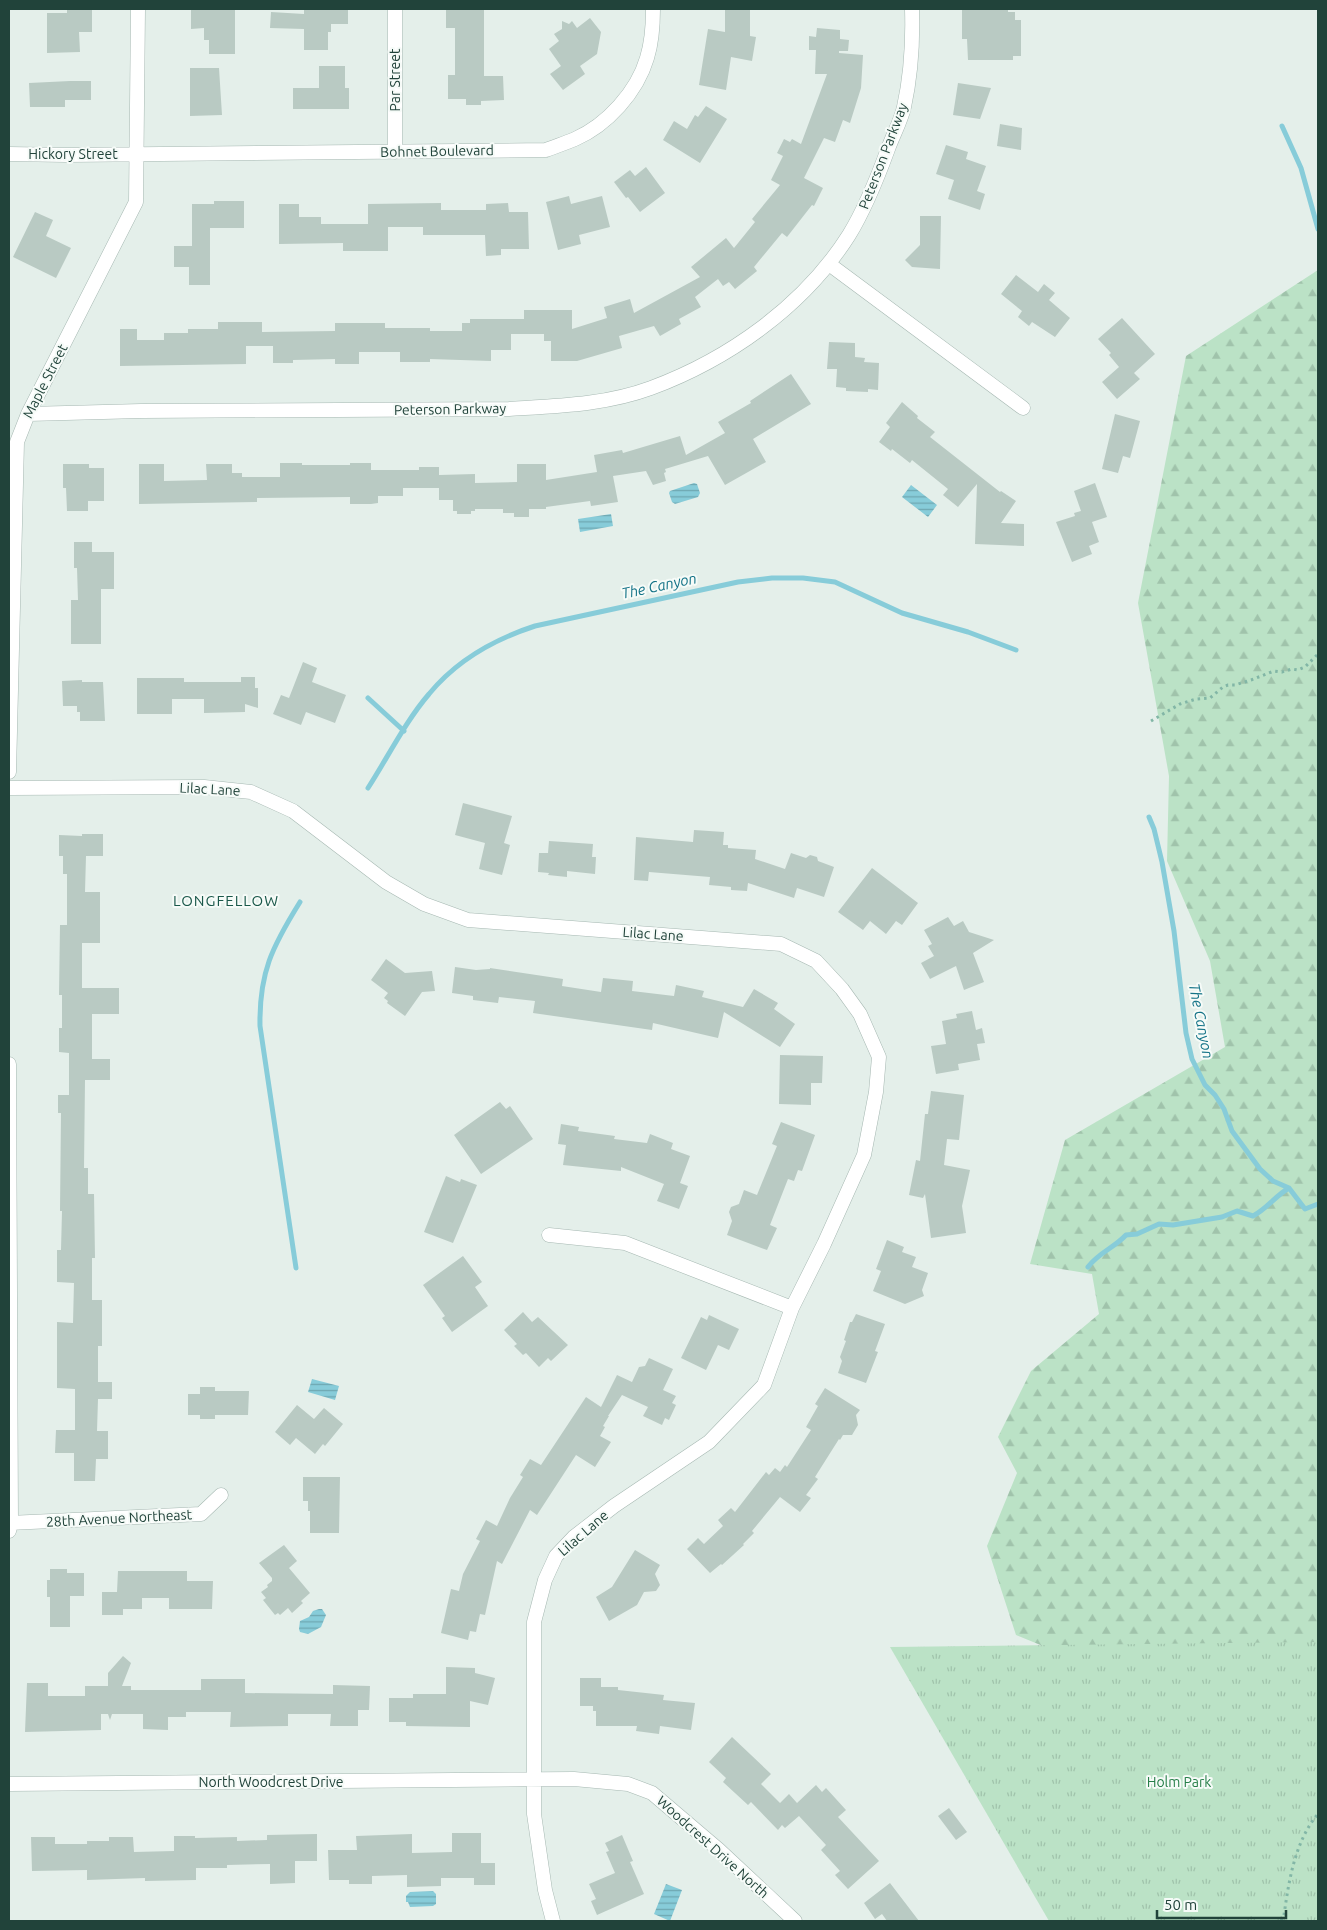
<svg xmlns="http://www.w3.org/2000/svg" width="1327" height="1930" font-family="Ubuntu,sans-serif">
  <defs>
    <pattern id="forest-firs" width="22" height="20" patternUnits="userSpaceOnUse" patternTransform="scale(1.25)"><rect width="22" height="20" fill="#bbe2c6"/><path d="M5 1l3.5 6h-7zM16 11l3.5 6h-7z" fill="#a0c3ab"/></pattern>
    <pattern id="park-tufts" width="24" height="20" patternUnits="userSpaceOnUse" patternTransform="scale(1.25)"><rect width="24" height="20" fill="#bbe2c6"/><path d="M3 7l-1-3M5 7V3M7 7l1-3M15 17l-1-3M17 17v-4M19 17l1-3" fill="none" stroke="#a0c3ab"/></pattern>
    <pattern id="water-rules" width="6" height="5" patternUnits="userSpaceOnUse" patternTransform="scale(1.25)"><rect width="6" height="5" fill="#87ccd9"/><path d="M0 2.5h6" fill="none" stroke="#6ea7b1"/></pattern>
  </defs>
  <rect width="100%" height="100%" fill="#e4efea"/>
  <path fill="url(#forest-firs)" d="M1318,270v1651l-258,-268 -44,-18 -29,-89 30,-73 -19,-36 33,-66 68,-57 -7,-40 -62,-10 35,-124 160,-93 -15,-86 -43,-100 2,-85 -31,-173 48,-247z"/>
  <path fill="url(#park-tufts)" d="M1318,1642v279h-269l-159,-274z"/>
  <path fill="url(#water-rules)" d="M694,483l3,1 3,9 -2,4 -23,7 -3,-2 -3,-9 1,-2z
    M911,485l26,20 -9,12 -26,-20z
    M611,514l2,12 -33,6 -2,-13z
    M312,1379l27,7 -4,14 -27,-8z
    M319,1609h3l4,6 -5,12 -13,7 -8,-2 -1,-3 1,-8 9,-4 4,-6z
    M666,1884l16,6 -12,31 -16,-7z
    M433,1891l3,3v10l-3,2 -23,1 -2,-5h-2v-6l4,-4z"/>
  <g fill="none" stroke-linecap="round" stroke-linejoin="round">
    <path stroke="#87ccd9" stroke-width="5" d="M1282,126l19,42 17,61
      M368,698l36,33
      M368,788c20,-31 37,-66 61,-94 27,-33 66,-55 106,-68l203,-44 34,-4h31l32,4 67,31 66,19 48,18
      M1149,817l5,12 8,33 12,69 12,102 6,26 13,26 10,10 9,14 8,22 28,38 13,12 16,7 16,21 13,-5
      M1088,1267c10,-14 26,-19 38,-32l11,-1 22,-10 14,1 49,-8 15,-6 16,5c14,-7 22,-20 36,-28
      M296,1268l-36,-242c-1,-53 12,-79 40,-124"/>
  </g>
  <path fill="#b9cac3" d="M67,9h25v23h-13l1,20 -33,1v-40h20z
    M191,9h44v45h-26v-14h-5v-12l-13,1z
    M304,9h44v15h-17v8h-3v18h-24v-21l-34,-1 1,-16 33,2z
    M446,9h38v67h19l1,24 -23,1v4h-15v-6h-18v-24h7v-47h-9z
    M725,9h25v27l6,1 -4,24 -21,-4 -5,33 -27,-5 9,-56 17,3z
    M962,9h46v3h7v8h6v36h-8v4h-45l-1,-21h-5z
    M590,18l11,14 -4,22 -17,12 5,8 -22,16 -13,-16 11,-8 -12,-17 10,-8 -5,-7 8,-5v-8l7,3 3,-3 5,7z
    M817,28l23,2v9l9,1 -1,11h-9v2l24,2 -2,33 -11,35 -7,-3 -8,22 -11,-4 -20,40 19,10 -9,18 -2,-1 -25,32 -5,-4 -28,34 3,4 -22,18 -6,-7 -6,4 -5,-7 -23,18 6,10 -22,12 2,5 -21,12 -6,-10 -35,10 3,12 -45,13h-26v-20h-7v-7h-33v16h-20v11l-61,-2v3h-30v-10h-41v12h-24v-5l-42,1v3h-20v-17h-27v18l-126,2v-37h17v11h27v-7h24v-4h30v-7h44v10l73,-1v-8h50v5h45v3h32v-8h8v-4h54v-9h48v19l35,-11 -3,-11 26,-8 4,14 66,-36 -9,-10 35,-29 8,10 21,-26 -3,-3 28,-34 -9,-5 12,-24 -6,-3 7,-14 6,3 2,-3 9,5 26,-70h-12l1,-24h-7v-14l7,1z
    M319,66h26v22h4v21h-56v-21h26z
    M190,68h29l3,47 -32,1z
    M70,81h21v19h-26v7h-35l-1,-24z
    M958,83l33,5 -11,31 -27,-4z
    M706,106l21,13 -27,44 -37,-23 11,-19 13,8 8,-14 3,2z
    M1000,124l22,4 -1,22 -24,-4z
    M946,145l22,7 -2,7 20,7 -9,25 8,3 -5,16 -32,-11 6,-19 -18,-6z
    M646,167l19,26 -25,19 -12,-15 -2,1 -12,-16 16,-12 5,6z
    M569,196l2,8 31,-8 8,31 -31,8 2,9 -23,6 -12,-48z
    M214,201h30v27h-34v57h-21v-18h-15v-21h18v-42h22z
    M441,203v7h45v-6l22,-1 1,9h19l1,37h-28v6l-15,1 -1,-21h-62v-8h-35v24h-45v-8l-64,1v-40h20v13h22v7h47v-20z
    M35,212l18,8 -7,16 25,12 -15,30 -43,-21z
    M920,216h21l-1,53 -28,-2 -7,-7 15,-15z
    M1016,275l22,17 6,-8 11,9 -6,7 21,18 -15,19 -23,-15 -3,4 -11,-9 4,-6 -21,-17z
    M1122,318l33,36 -21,19 6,6 -23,20 -15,-17 17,-15 -10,-12 2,-2 -13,-14z
    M829,342l26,1v14l10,1 -1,4 15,1 -1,27 -10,-1v3l-22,-1v-3l-10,-1 1,-18h-10z
    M791,374l20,30 -58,35 13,23 -41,23 -17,-29 -43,13 1,3 -2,1 2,8 -13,4 -7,-14 -33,5 5,26 -27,4 -1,-5 -44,6v2h-17v8h-15v-4h-11v-4h-28v2h-4v3h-14v-3h-4v-11h-14v-12h-36v8h-25v7l-7,1h-21v-7l-93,1v4l-118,2v-40h25v17l43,-1 -1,-16h26v9h10v4h38v-14h22v2h48v-2h21v7h48v-3h20v8l36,-1v9l42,-1v-18h29v16l51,-8 -3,-17 28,-5 1,3 57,-17 6,19 39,-22 -7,-11 33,-19 -1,-2z
    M902,402l16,14 -1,2 18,14 -5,5 70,55 1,-1 15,10 -15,22 23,1v22l-49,-2 2,-60 -19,23 -15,-12 5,-6 -36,-29 -2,3 -18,-14 -1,2 -12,-9 11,-15 -4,-4z
    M1115,414l25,7 -10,37 -7,-2 -5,17 -16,-4z
    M63,464h26v4h15v33h-16v10h-21l-1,-23h-3z
    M1095,483l12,34 -15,5 7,20 -10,4 3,8 -20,8 -16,-40 19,-6 -1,-3 7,-2 -7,-20z
    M74,542h18v10h22v37h-13v55h-30v-44h7l-1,-32h-3z
    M303,662l14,6 -5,14 34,13 -11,28 -29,-11 -5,13 -28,-11 8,-19 8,3z
    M241,677h14v11h3v20l-13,-4v8l-41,1v-14h-32v15h-35v-36h47v4h57z
    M82,680v2h21l2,39h-25v-9h-3v-6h-14l-1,-25z
    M463,803l49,13 -8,27 6,2 -8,30 -23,-6 6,-26 -30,-8z
    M694,830l30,2 -1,13h5v3l28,2 -1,9 30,10 6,-16 15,5 4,-3 7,2 1,4 16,6 -10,30 -27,-9 -3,10 -46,-15 -1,8 -16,-1v-3l-22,-2 1,-8 -61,-5 -1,9 -14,-1 2,-43 57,5z
    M82,834h21v22h-17l-1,36h15v51h-18v45h37v26h-27v45h18v21h-25l-1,88h4v26h6l1,64h-3v42h10v46h-4v36h14v17h-14l-1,32h11v28h-12l-1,22h-21v-28h-19l1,-23h19v-41l-18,-1v-66l16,1 1,-40 -17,-1v-32h4l1,-39h-2l1,-98h-3v-18h11v-42l-10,-1v-24h3v-33h-3l1,-70h7v-51h-4v-18h-4v-21l23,1z
    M549,841l44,3 -1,13h4l-1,17 -28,-3v6l-19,-2 1,-2 -11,-1 1,-19h9z
    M872,868l46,35 -16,22 -6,-4 -10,13 -16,-13 -7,9 -25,-18z
    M948,917l6,9 9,-5 6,11 25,8 -21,13 11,29 -20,8 -8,-24 -26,13 -9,-16 13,-7 -6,-10 4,-2 -8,-14z
    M386,959l19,14 27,-2 3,20 -13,1 -17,24 -18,-13 1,-2 -4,-3 4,-5 -17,-13z
    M455,967l21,3 14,-1v-1l73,11 -1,7 39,6 2,-14 30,3 -1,10 42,5 2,-11 28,6 -2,6 41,10 11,-18 24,14 -4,6 21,15 -15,23 -56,-35 -6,26 -65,-15 -1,7 -119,-17 2,-12 -36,-4 -1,6 -25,-3v-4l-21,-3z
    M972,1011l4,19 6,-2 3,15 -8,1 3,16 -22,4 1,6 -23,4 -5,-28 15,-2 -4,-23 15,-3 -1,-4z
    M780,1055l43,1 -1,27h-11v22l-32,-1z
    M931,1091l33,4 -5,45 -12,-1 -3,26 26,5 -8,36 4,27 -35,5 -6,-44 -2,4 -14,-3 7,-35 4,1 5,-47h3z
    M500,1102l6,7 4,-3 23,33 -52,35 -27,-39z
    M781,1122l34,13 -13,36 -4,-1 -4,11 -6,-2 -18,46 7,3 -10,22 -40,-15 5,-14 -3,-9 2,-5 8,-3 5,-14 13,5 20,-49 -5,-2z
    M561,1124l18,3 -1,4 37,5 -1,3 33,4 3,-9 23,9 -2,6 19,7 -10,27 8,3 -9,23 -22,-8 7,-17 -43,-17v4l-58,-6 3,-20 -8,-1z
    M446,1176l14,6 1,-3 16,6 -24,58 -29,-11z
    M887,1240l17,7 -2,5 14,5 -4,10 16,6 -6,17 2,6 -19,8 -32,-13 8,-20 -5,-2z
    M463,1256l19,26 -7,5 13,19 -36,26 -10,-14 3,-2 -22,-31z
    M523,1312l9,10 6,-5 30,28 -17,16 -3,-3 -9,9 -13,-14 -3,2 -9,-9 3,-2 -13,-14z
    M856,1314l29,10 -10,27 3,1 -12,31 -28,-10 4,-12 -2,-4 6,-16 -2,-1 6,-18h2z
    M709,1315l30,14 -10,21 -11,-5 -12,25 -25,-12 20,-41 6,3z
    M649,1358l24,11 -10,21 13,6 -4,7 4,2 -7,15 -4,-2 -3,7 -19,-9 5,-9 -26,-12 -14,21h1l-6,10 2,1 -5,9 11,6 -16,25 -19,-12 -39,60 -7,-5 -28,54 -5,-3 -12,54 -5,-1 -4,18 -6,-1 -2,9 -27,-7 10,-44 8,2 4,-17 17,-33 -4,-2 10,-19 11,6 13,-28 13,-21 -3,-2 10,-16 11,6 45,-68 15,10 16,-32 15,7 7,-15 6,-1z
    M200,1387h15v4h34l-1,24h-33v4h-15v-4h-12v-21h12z
    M825,1388l35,22 -4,5 2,10 -6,10h-9l-3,5 -1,-1 -24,38 3,2 -12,16 5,3 -11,14 -20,-15 -28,34 2,2 -11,11 1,1 -22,20 -1,-1 -11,9 -23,-24 11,-11 6,6 19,-18 -5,-6 13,-12 4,4 31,-40 3,3 6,-7 5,4 5,-7 2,2 24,-37 -5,-3 12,-21 -3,-2z
    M297,1405l17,14 10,-11 19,16 -18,22 -2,-2 -8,10 -19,-16 -6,7 -15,-13z
    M303,1477h37l-1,56h-29v-22h-2v-10h-5z
    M284,1545l13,16 -8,7 21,25 -9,8 2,2 -11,10 -4,-5 -8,7 -2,-2 -3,2 -12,-15 3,-2 -5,-6 7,-5 -1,-2 5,-4v-3l-13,-15z
    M635,1550l25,15 -5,9 5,11 -4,6 -12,1 -7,13 -28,16 -13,-24 16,-10z
    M50,1569h17v4h17v23h-14v31h-20v-30h-3v-17h3z
    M118,1571h69v10h26l-1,28h-43v-11h-27v11h-19v6h-21v-23h15z
    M123,1656l8,7 -9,23h9v4h70v-11h44v14l88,1v-9l37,1 -1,24h-11v16h-28l1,-12h-43v12l-58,1 1,-15h-45v5h-18v13l-25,-1v-15h-31l-2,6 -2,-6h-7v16l-76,2 2,-49h21v13h37v-10h23v-13z
    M446,1667l29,1v5l20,5 -7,27 -18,-4v26l-64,-1v-4h-17v-24h24v-4h33z
    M580,1678h21v9h17v3l46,5 -1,5 32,3 -4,27 -31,-4 -1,8 -23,-3 1,-5h-41v-15h-3v-5h-13z
    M732,1737l39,37 -10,10 19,19 9,-9 8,9 19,-18 6,7 4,-4 20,22 -8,7 41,44 -31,28 -13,-14 5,-4 -19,-21 5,-5 -27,-29 -14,12 -3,-3 -4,5 -27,-28 -3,3 -25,-23 3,-4 -17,-16z
    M949,1808l18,24 -11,8 -18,-24z
    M452,1833h29v30h14v22h-21v-7h-33v8l-34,1v-12l-35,1v8h-23v-4h-20l-1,-30h29l-1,-14 56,-2v19l40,-1z
    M317,1834v27h-22v22l-25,1v-20l-43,1v3h-31v12l-51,1v-3l-58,2v-10l-55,1 -1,-34h24v7h32v-3h22v-4h24l1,15 40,-1v-15h21v2l42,-1v4l30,-1v-5z
    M622,1835l11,26 -3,1 14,32 -47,21 -6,-14 5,-2 -7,-15 26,-11 -9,-21 3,-1 -4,-8z
    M890,1883l29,38h-32l-5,-7 -7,5 -11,-16z"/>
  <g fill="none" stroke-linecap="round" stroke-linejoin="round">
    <g stroke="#a6b8b2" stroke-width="15">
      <path id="street" d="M395,9v143
        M9,154l58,1 479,-5c10,-4 20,-7 29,-11 32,-14 62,-47 72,-81 5,-16 6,-33 6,-49
        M829,264l194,144
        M28,414l113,-3 368,-2c48,-3 96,-4 142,-21 78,-29 153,-82 198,-153 16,-26 28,-56 39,-86 5,-14 13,-28 16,-42 7,-32 9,-66 8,-98
        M9,772l8,-330 11,-28 108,-212 2,-193
        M9,788l195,-1 47,5 42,19 93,71 38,22 44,16 313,24 35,17 26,28 18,25 19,43 -3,35 -12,63 -40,89 -32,64 -28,77 -55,57 -95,64 -40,31 -18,19 -11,24 -11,42v192l11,76 8,31
        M9,1064l2,459 -2,8
        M549,1235l76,8 167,65
        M9,1523l192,-9 20,-19
        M9,1784l565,-5 54,5 24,9 67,57 76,71"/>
    </g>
    <path stroke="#82b6a6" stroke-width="3" stroke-dasharray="2.5 4" stroke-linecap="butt" d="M1151,721l29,-17 16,-5 14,-1 13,-11 5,-2h7l16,-5 23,-9 8,1 10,-3 6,1 7,-3 13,-13
      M1281,1921l3,-6c5,-35 11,-74 34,-101"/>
    <use href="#street" stroke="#fff" stroke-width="14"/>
  </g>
  <g text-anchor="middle" stroke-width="4" stroke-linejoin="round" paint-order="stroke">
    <g font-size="14" fill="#21433a" stroke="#f6fbf8">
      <text transform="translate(395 80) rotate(-90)" y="5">Par Street</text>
      <text transform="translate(437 151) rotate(-1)" y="5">Bohnet Boulevard</text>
      <text x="73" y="159">Hickory Street</text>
      <text transform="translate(883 156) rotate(-69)" y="5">Peterson Parkway</text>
      <text transform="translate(45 381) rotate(-63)" y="5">Maple Street</text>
      <text transform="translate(450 409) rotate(-1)" y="5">Peterson Parkway</text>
      <text transform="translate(210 789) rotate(3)" y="5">Lilac Lane</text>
      <text transform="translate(653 934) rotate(4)" y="5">Lilac Lane</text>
      <text transform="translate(119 1518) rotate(-3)" y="5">28th Avenue Northeast</text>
      <text transform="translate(583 1533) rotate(-41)" y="5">Lilac Lane</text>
      <text x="271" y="1787">North Woodcrest Drive</text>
      <text transform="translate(713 1847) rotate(42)" y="5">Woodcrest Drive North</text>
    </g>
    <g font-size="14" fill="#277f49" stroke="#f6fbf8">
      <text x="1179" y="1787">Holm Park</text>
    </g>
    <g font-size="15" font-style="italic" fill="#147387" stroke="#f6fbf8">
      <text transform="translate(659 586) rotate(-12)" y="5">The Canyon</text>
      <text transform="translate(1201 1021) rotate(79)" y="5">The Canyon</text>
    </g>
    <g font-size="15" letter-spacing="1" fill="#1a584a" stroke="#f6fbf8">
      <text x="226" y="906">LONGFELLOW</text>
    </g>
  </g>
  <rect width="1327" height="1930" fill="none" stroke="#21433a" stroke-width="20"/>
  <path d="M1157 1910v8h129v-8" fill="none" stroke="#21433a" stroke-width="2.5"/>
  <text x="1164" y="1910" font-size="15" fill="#21433a" stroke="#f6fbf8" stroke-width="4" paint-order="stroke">50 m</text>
</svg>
